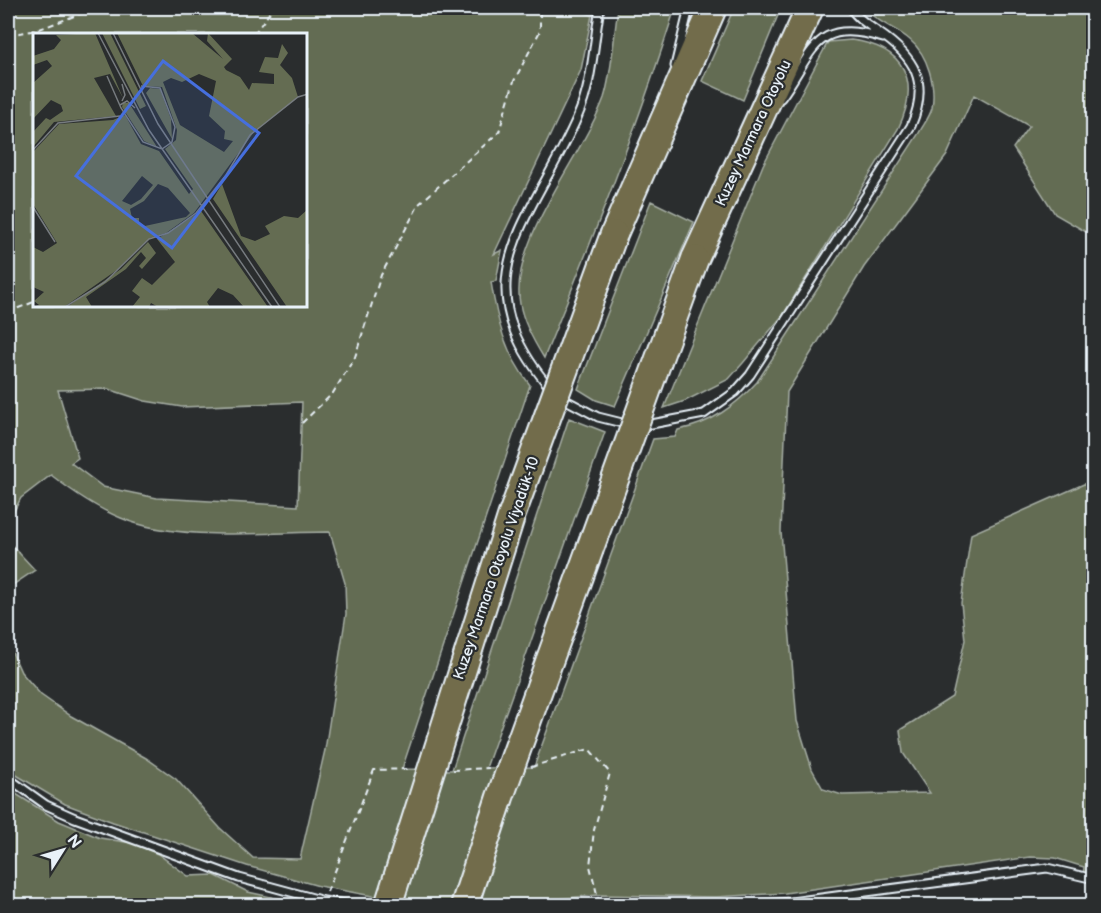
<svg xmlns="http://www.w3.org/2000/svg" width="1101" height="913" font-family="'Balsamiq Sans',sans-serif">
  <rect width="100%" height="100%" fill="#2a2d2e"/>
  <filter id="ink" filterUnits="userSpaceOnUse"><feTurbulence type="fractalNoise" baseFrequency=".0167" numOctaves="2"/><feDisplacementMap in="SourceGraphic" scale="12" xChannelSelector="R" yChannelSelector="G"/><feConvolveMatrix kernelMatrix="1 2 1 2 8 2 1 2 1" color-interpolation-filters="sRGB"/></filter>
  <g filter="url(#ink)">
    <path fill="#646c52" stroke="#a6aea5" stroke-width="1.5" fill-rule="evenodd" d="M8,8h565l19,7 -11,55 -87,184 8,-4 -6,31 -5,1c6,39 14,71 39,103l-128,384 50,1 117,-352 36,14 -119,336 48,-1 119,-328 22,-2 3,-7c33,-6 57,-24 79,-48l162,-249c4,-8 11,-16 13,-25 4,-23 -4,-53 -22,-68 -15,-13 -33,-17 -46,-32h229v228l-38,-22 -42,-66 16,-22 -55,-31 -27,60 -83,112 -77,125 -6,140 16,189 15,48 11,20 19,6 88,-2 -27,-40 -3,-23 52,-33 13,-57 -4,-37 10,-69 122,-54v399l-10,-2 1,-10 -29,-9 -25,-1 -245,36 -69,4 -118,-2 -99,10 -100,-4 -80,-15 -72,-20 -134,-44 -48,-18 -57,-34v-127l13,29 20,23 30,21 75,42 30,21 44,49 33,30 47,1 25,-109 21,-136 -1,-31 -15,-51c-62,0 -153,10 -209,-14 -25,-10 -48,-26 -70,-43l-30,23 -13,24zM34,34h272v272h-272zM108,389l37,12 37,6 120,-5 -4,104 -141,-8 -54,-11 -32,-24 7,-5 -20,-68z
      M618,8h57c-37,119 -84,234 -131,350 -10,-16 -21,-36 -24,-54 -11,-63 63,-148 84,-206 8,-24 10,-64 14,-90z
      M734,8h47l-38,92 -41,-19z
      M851,40c54,7 70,41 47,89l-115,186 -40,48 -14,16 -44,22 -21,7 99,-243 65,-123z
      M651,201l43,21 -79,184 -19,-6 -18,-11z
      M8,541l27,29 -27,18z
      M8,789l51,32 41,17 32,5 26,11 30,22 26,-1 34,17 32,7 8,6h-280z"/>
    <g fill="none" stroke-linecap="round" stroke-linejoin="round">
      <g stroke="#e8f1f8" stroke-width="11">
        <path id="lane" d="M675,66l14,-58
          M781,98c33,-45 33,-82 102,-60
          M552,390c-95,-110 -21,-167 25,-272 16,-36 16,-72 23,-110
          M560,397l38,20 32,8
          M641,426l63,-12 31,-22 15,-17 161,-249c19,-44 4,-69 -33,-94 -9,-7 -22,-14 -27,-24
          M8,778l38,27 29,13 164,60 85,23 38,5
          M740,906l51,-4 256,-34 47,11"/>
      </g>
      <g stroke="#e8f1f8" stroke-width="30">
        <path id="highway" d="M614,234l99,-226
          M695,259l115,-251"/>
      </g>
      <path stroke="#e8f1f8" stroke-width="2" stroke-dasharray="6 4.5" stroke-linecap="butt" d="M254,34l19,-26
        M8,35l29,-5 59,-22
        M8,312l26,-10
        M302,423l31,-30 22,-36 26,-82 38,-71 80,-72 15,-51 26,-50v-23
        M531,767l58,-18 21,24 -16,57 -4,36 10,40
        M453,770l36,-2
        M327,892l47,-122 37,-1"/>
      <use href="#lane" stroke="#2a2d2e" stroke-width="7"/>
      <use href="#highway" stroke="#726c4b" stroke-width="26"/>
      <g stroke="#e8f1f8" stroke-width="30" stroke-linecap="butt">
        <path id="highway-bridge" d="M388,906l123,-389 103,-283
          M464,906l36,-109 195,-538"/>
      </g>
      <use href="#highway-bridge" stroke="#726c4b" stroke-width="26"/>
    </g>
  </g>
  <g text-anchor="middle" stroke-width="4.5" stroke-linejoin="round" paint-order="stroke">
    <g font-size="15" fill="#e8f1f8" stroke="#2a2d2e">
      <text transform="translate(753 133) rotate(-65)" y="5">Kuzey Marmara Otoyolu</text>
      <text transform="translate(496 568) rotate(-71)" y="5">Kuzey Marmara Otoyolu Viyadük-10</text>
    </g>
  </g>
  <g transform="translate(33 33)">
    <rect width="274" height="274" fill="#2a2d2e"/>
    <path d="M62,0l28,65 -13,-24 -16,4 22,38 -62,6 -21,25v-15l13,-14 4,2 13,-9 -2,-6 -10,-5 -18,19v-36l19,-17 -5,-6 -14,5v-9l21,-7 7,-9 -5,-5zM69,0h8l36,73 -6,3zM84,0h75l31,26 -16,-18 1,-8 24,26 -8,8 2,3 14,7 9,13 3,-7 22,1v-10l-15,-2 6,-15 13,1 4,-14 6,9 -8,12 12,13 6,19 -44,35 -60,81 -28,20 -16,5 -33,32 -53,37h-31l6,-2 -5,-4 10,-9 -11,-5v-40l10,5 14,-9 -24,-39v-52l26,-28 54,-4 12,-5 16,29 18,7 30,43 4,-5 -28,-40 11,-9 1,-10 -15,-43 -19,-1zM166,41l17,7 -7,35 16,15 -1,8 9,2 -9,11 -44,-27 -17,-43 8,-4 11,4zM109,143l11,9 -12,14 -10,6 -9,-4zM125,151l10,4 22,25 -4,4 -41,9 -6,-3v-5h-7l-2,-9 14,-8zM117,55l10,1 11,30 1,20 -26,-46zM90,70h6l28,44 -13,-6 -22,-34zM189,151l19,52 14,5 15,-7 -5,-8 19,-10 14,2 9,-8v97h-20l-74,-108zM168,178l67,96h-24l-11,-12 -15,-7 -11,14 3,5h-52l-7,-4 -2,4h-17l8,-10 -8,-6 10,-13 10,7 23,-23 -18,-23zM115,209l8,11 -14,16 -3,-3 7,-8 -5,-6 -15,17 -40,28 6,10h-25l54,-38z" fill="#646c52" fill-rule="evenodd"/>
    <path fill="none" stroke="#767b7f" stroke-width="1.5" d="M65,0l51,97 123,177M80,0l45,91 122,183M74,43l14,32 22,34 19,7 10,-7 3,-15 -15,-39 -19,-2M89,68l3,-6 -3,-11M87,72l7,-4 8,7M0,117l25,-27 62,-7M0,174l22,35M32,274l40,-25 44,-43 19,-6 28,-20 30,-38 24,-40 48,-38 10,-3"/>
    <path fill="#466fde" fill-opacity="0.15" stroke="#466fde" stroke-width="3" d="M130,28l96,72 -87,115 -96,-72z"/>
    <rect width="274" height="274" fill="none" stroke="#e8f1f8" stroke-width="3"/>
  </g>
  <rect width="1101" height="913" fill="none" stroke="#2a2d2e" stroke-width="30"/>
  <rect x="15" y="15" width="1071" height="883" fill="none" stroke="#e8f1f8" stroke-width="2" filter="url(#ink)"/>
  <g transform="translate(63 850) rotate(53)" stroke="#2a2d2e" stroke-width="4.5" paint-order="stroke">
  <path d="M0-4.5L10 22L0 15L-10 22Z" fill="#e8f1f8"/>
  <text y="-9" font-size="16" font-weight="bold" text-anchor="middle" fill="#e8f1f8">N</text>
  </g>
</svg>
